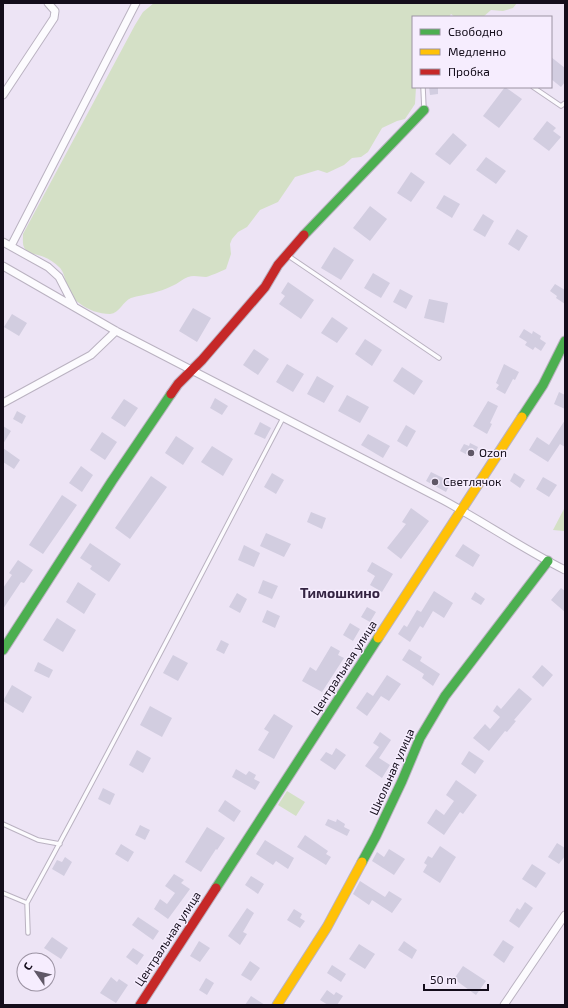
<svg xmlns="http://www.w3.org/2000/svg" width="568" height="1008" font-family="'Exo 2',sans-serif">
  <rect width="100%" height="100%" fill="#ede4f5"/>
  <path fill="#d4e0c6" d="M154,3h363l-4,5 -10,3 -12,-1 -8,7h-28l-4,-3 -2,3h-36v70h3l-1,17 -10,15 -8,2 -15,7 -14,24 -7,5 -9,1 -8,7 -17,8 -9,-3 -23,7 -17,25 -18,8 -13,17 -9,5 -6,7 -2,5 1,10 -5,15c-5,2 -15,7 -20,8 -6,0 -12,-2 -18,0 -6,2 -10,7 -16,9 -13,7 -27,8 -41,12 -8,3 -11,15 -21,16 -11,0 -22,-4 -31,-11 -16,-11 -11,-28 -20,-36 -4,-4 -10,-8 -15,-10 -6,-3 -15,-2 -19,-8 -3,-4 -2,-10 -2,-15l112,-209 8,-13z
    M565,507v22l-1,2 -11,-1z
    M287,791l18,11 -9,14 -18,-11z"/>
  <path fill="#d2cde0" d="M551,57l14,11v14l-4,5 -10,-8z
    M429,87h9v7l-8,1z
    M505,87l17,12 -23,29 -16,-12z
    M547,121l9,7 -3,3 8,6 -12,14 -16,-12z
    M453,133l14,12 -17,20 -15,-11z
    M486,157l20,14 -10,13 -20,-14z
    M411,172l14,10 -14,20 -14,-9z
    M444,195l16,9 -8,14 -16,-10z
    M370,206l17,13 -17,22 -17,-13z
    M483,214l11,7 -9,16 -12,-7z
    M517,229l11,7 -9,15 -11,-7z
    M334,247l20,13 -13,20 -20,-12z
    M373,273l17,10 -9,15 -17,-10z
    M288,282l26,18 -13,19 -22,-15 6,-8 -4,-3z
    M555,284l10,6v14l-9,-6 1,-2 -7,-5z
    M400,289l13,7 -7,13 -13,-7z
    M429,299l19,4 -4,20 -20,-5z
    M193,308l18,10 -14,24 -18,-11z
    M12,314l15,9 -8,13 -15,-9z
    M332,317l16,11 -11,15 -16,-10z
    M524,329l8,5 1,-3 8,5 -1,3 6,4 -5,8 -6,-4 -2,3 -8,-5 2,-3 -8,-5z
    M365,339l17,11 -10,16 -17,-12z
    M254,349l15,10 -11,16 -15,-10z
    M287,364l17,10 -11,18 -17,-10z
    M504,364l15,8 -4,8 -2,-1 -8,15 -9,-5 3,-4 -3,-2z
    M402,367l21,14 -9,14 -21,-14z
    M317,376l17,10 -10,17 -17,-9z
    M559,392l6,3v14l-11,-5z
    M347,395l22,12 -9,16 -22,-12z
    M215,398l13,8 -6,9 -12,-7z
    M124,399l14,9 -13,19 -14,-9z
    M488,401l10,5 -8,17 2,1 -5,10 -14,-8z
    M17,411l9,5 -4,8 -9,-5z
    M565,420v27l-5,-3 -12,18 -19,-12 8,-13 12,8z
    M260,422l11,6 -6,11 -11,-5z
    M406,425l10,6 -9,16 -10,-6z
    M3,426l8,5 -8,13z
    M102,432l15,10 -12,18 -15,-10z
    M368,434l22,12 -7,12 -22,-13z
    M176,436l18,12 -11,17 -18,-12z
    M470,443l8,4 -5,11 -13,-7 4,-7 5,2z
    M212,446l21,13 -10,17 -22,-14z
    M3,448l17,12 -6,9 -11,-7z
    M81,466l12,9 -11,17 -13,-9z
    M431,472l20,10 -5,10 -20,-11z
    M272,473l12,7 -8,14 -12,-7z
    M514,473l11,7 -5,8 -10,-7z
    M151,476l16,11 -37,52 -15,-11z
    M543,477l14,8 -8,12 -13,-8z
    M62,495l15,10 -34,49 -14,-9z
    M411,508l18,13 -28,38 -14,-11 19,-24 -4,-2z
    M311,512l15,6 -4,11 -15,-7z
    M266,533l25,11 -7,13 -24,-11z
    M90,543l31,21 -12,18 -19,-13 2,-3 -12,-8z
    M463,544l17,11 -7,12 -18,-11z
    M244,545l16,8 -6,14 -16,-7z
    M18,560l15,10 -9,13 -3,-1 -18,27v-21l9,-13 -3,-2z
    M372,562l21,12 -11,18 -12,-7 5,-9 -8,-5z
    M263,580l15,6 -6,13 -14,-6z
    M78,582l18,12 -12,20 -18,-12z
    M561,588l4,3v21l-14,-12z
    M434,591l19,12 -9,15 -11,-7 -10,17 -3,-2 -10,16 -12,-8 6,-9 3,2 10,-17 4,2z
    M475,592l10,7 -4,6 -10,-6z
    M237,593l10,6 -7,14 -11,-6z
    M367,607l9,5 -6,10 -9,-5z
    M267,610l13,6 -5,12 -13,-6z
    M57,618l19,12 -13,22 -20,-12z
    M350,623l10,6 -7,12 -10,-6z
    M221,640l8,4 -5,10 -8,-4z
    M331,646l9,5 -2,4 6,3 -22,34 -20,-11 8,-14 6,4z
    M409,649l13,8 -2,4 20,13 -7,12 -11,-8 2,-4 -22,-14z
    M173,655l15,8 -10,18 -15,-8z
    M38,662l15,8 -4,8 -15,-7z
    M542,665l11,10 -10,12 -11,-10z
    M387,675l14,9 -12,17 -8,-5 -14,20 -11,-8 11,-16 6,4z
    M12,685l20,12 -9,16 -20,-12z
    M519,688l13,11 -18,21 2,1 -9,11 -2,-1 -16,20 -16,-13 12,-14 5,5 10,-12 -7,-6 4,-6 4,4z
    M150,706l22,12 -10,19 -22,-12z
    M274,714l19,12 -13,22 -6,11 -16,-9 11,-18 -5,-3z
    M380,732l11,8 -12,18 11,7 -8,13 -17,-12 14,-19 -6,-4z
    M336,748l10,7 -11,15 -15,-10 6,-8 6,3z
    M137,750l14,8 -8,15 -14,-8z
    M469,751l15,10 -9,13 -14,-10z
    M236,769l10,6 3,-4 7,4 -2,4 6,3 -5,8 -23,-13z
    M456,780l21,15 -14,19 -3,-2 -16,23 -17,-12 9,-14 8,6 10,-14 -8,-6z
    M103,788l12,6 -5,11 -12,-6z
    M225,800l16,11 -7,11 -16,-11z
    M328,819l8,3 1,-3 8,5 -1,3 6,3 -3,6 -22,-11z
    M140,825l10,5 -5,10 -10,-5z
    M207,827l18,11 -8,12 -1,-1 -15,23 -16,-10z
    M305,835l23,16 -2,3 5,3 -5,8 -29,-18z
    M265,840l29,18 -6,11 -12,-8 -3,4 -17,-11z
    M557,843l8,5v8l-6,8 -11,-7z
    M121,844l13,8 -6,10 -13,-8z
    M440,846l16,11 -16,26 -17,-11 4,-7 -3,-2 4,-7 4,2z
    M389,849l16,10 -11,16 -22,-14 5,-9 7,5z
    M65,857l7,5 -8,14 -12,-7 5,-9 5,2z
    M532,864l14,9 -10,15 -14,-9z
    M174,874l10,6 -3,3 9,6 -22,30 -14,-10 6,-10 7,5 8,-11 -10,-7z
    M251,876l13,8 -6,10 -13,-9z
    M360,881l25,16 4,-6 13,8 -10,14 -20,-13 -3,5 -16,-11z
    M525,902l8,6 -14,20 -10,-7 8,-13 3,2z
    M247,908l7,5 -11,19 4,2 -7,11 -12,-9z
    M294,909l8,5 -2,4 5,3 -5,7 -13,-8z
    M138,917l21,14 -6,9 -21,-15z
    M52,937l16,11 -7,11 -17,-11z
    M503,940l11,7 -10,16 -11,-8z
    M199,941l11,7 -10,14 -10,-6z
    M404,941l13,9 -5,9 -14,-9z
    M359,944l16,10 -10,15 -16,-10z
    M133,948l11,7 -7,10 -11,-8z
    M250,961l10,7 -9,13 -10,-6z
    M332,965l14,9 -5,8 -14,-9z
    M463,966l23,15 -10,14 -22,-16z
    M111,977l6,5 2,-3 9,6 -12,18 -16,-10z
    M206,978l8,5 -7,12 -8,-5z
    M327,990l7,5 2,-3 7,4 -6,9h-9l-8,-5z
    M251,996l14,9h-20z"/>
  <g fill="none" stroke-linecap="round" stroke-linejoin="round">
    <g stroke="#bab2c1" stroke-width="5.5">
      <path id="lane" d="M423,87l1,22
        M533,87l28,19 4,-3
        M287,255l152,103
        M3,824l35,16 22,4
        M3,893l24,10
        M28,933l-1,-30c88,-160 171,-323 256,-485"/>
    </g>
    <g stroke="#bab2c1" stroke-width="9">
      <path id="street" d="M3,95l51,-77 1,-7 -7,-8
        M3,242l45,25 11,10 15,29
        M11,246l125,-243
        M3,266l113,65 327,169c41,22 80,49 122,70
        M3,403l88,-48 25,-24
        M504,1005l61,-90"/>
    </g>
    <g stroke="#bab2c1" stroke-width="11">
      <path id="fast" d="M304,235l120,-125
        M522,417l21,-32 22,-44
        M3,650l109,-169 59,-87
        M362,862l14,-26 26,-55 18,-43 25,-42 103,-135
        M216,888l162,-250"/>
    </g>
    <g stroke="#bab2c1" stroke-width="11">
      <path id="slow" d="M378,638l144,-221
        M277,1005l50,-78 35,-65"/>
    </g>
    <g stroke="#bab2c1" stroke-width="11">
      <path id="jam" d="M171,394l7,-10 24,-24 63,-73 13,-22 26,-30
        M140,1005l76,-117"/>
    </g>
    <use href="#lane" stroke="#fcfbfe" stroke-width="3.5"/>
    <use href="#street" stroke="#fcfbfe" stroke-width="7"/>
    <use href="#fast" stroke="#4caf50" stroke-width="9"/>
    <use href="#slow" stroke="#ffc107" stroke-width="9"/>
    <use href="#jam" stroke="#c62828" stroke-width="9"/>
  </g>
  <g fill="#605867" stroke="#f6edfe" stroke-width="1.5">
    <circle cx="471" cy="453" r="4"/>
    <circle cx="435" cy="482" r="4"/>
  </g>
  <g text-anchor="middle" stroke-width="3" stroke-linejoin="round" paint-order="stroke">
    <g font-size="12" fill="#140d1b" stroke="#f6edfe" text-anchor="start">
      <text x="479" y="457">Ozon</text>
      <text x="443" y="486">Светлячок</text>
    </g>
    <g font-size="12" fill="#140d1b" stroke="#f6edfe">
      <text transform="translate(344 668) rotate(-57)" y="4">Центральная улица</text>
      <text transform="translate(392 772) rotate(-66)" y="4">Школьная улица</text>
      <text transform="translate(168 939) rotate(-57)" y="4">Центральная улица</text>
    </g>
    <g font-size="14" font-weight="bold" fill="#352443" stroke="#f6edfe">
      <text x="340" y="598">Тимошкино</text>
    </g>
  </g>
  <rect width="568" height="1008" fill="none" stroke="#140d1b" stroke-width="8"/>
  <rect x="412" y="16" width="140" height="72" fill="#f6edfe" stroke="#9c93a3"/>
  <rect x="420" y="29" width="20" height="6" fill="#4caf50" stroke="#9c93a3"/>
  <text x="448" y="36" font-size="12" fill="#140d1b">Свободно</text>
  <rect x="420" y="49" width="20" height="6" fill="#ffc107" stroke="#9c93a3"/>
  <text x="448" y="56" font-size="12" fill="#140d1b">Медленно</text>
  <rect x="420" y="69" width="20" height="6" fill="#c62828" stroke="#9c93a3"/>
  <text x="448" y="76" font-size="12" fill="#140d1b">Пробка</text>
  <g transform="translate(36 972) rotate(304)"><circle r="19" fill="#f6edfe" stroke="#9c93a3"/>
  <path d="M0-3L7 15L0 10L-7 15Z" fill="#605867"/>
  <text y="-6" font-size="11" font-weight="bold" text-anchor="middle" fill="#140d1b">С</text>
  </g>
  <path d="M424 984v6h64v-6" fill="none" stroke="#140d1b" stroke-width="2"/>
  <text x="430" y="984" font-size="12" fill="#140d1b" stroke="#f6edfe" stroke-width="3" paint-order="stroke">50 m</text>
</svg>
